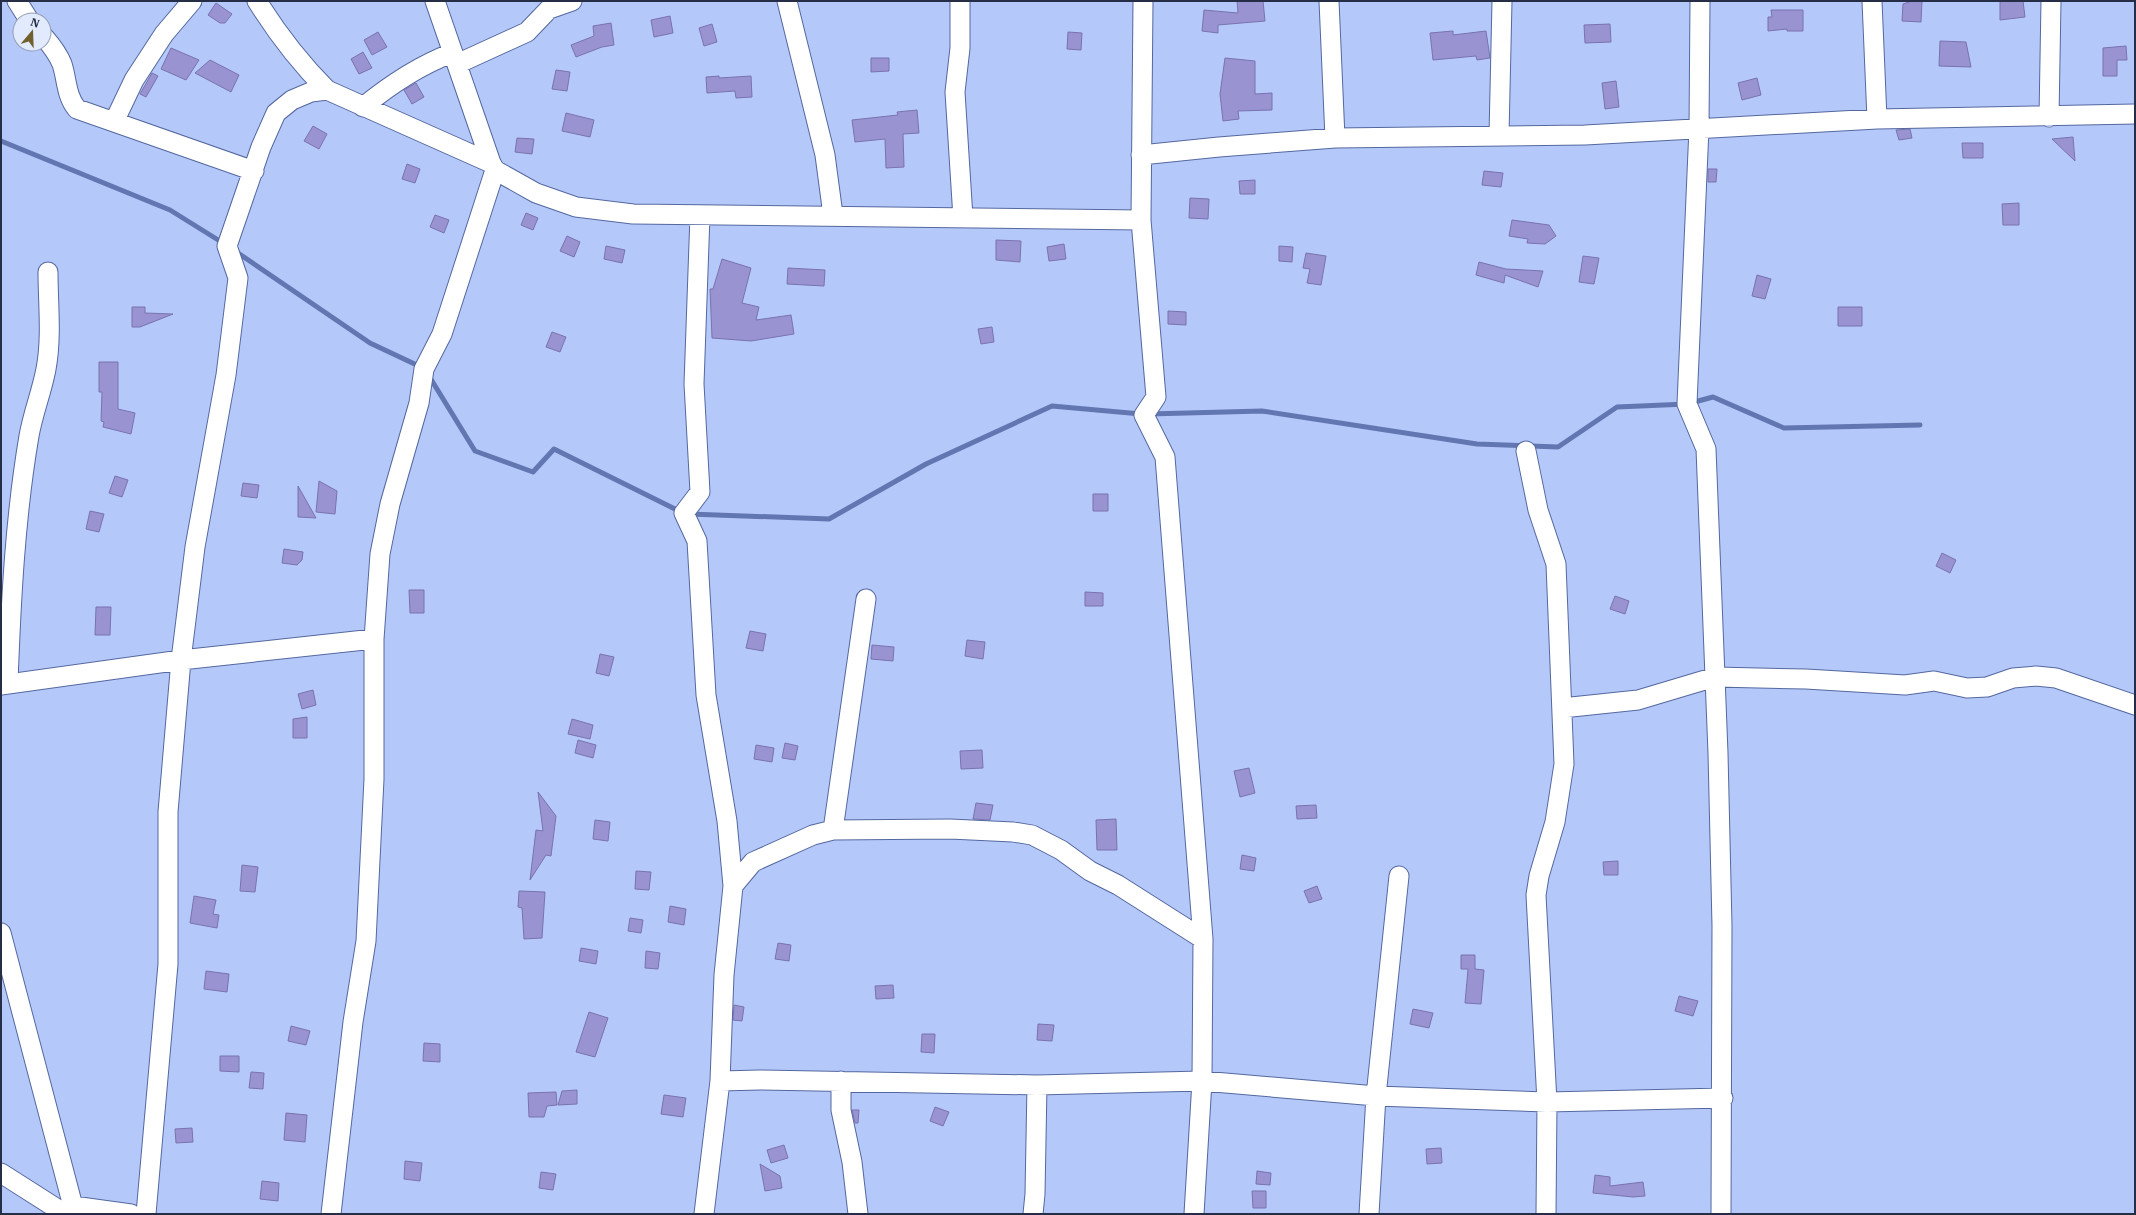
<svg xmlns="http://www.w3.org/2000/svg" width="2136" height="1215" font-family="'IBM Plex Serif',serif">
  <rect width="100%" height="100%" fill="#b5c8fa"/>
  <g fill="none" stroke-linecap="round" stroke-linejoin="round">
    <path stroke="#6277b1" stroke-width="5" d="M1,141l169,69 53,33
      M235,251l135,92 51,24
      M429,376l46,75 58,21 21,-23 127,63
      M1149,414l113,-3 215,33 81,3 59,-40 70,-3 26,-7 71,31 136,-3
      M689,514l140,5 97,-55 126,-58 89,8"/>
  </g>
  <path fill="#9993d2" stroke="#7973af" d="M1237,1h26l2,20 -47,4v8l-16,-2 2,-21 34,3z
    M1912,1h10l-1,21 -19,-1 1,-17z
    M2000,1h23l2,16 -25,3z
    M216,3l16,11 -7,9h-5l-12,-8z
    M1771,10h32v21h-16v-2l-19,2v-14h4z
    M670,16l3,17 -19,4 -3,-17z
    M611,23l3,22 -12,2 -26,10 -5,-12 23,-9 -1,-10z
    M712,24l5,18 -13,4 -5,-18z
    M1610,24l1,18 -26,1 -1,-18z
    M1453,31v4l33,-4 4,27 -13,2 -1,-4 -43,4 -3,-27z
    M378,32l9,15 -15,8 -8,-15z
    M1068,32l14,1 -1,17 -14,-1z
    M1940,41l26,1 5,25 -32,-1z
    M2126,46l1,14h-10v16h-14v-28z
    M171,48l28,12 -13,20 -25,-11z
    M363,52l9,16 -13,6 -8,-15z
    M871,58h18v13l-18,1z
    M1225,58l30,3v33l17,-1v17l-34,1 1,8 -16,2 -3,-27z
    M210,60l29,15 -8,17 -36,-19z
    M556,70l14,2 -3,19 -15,-2z
    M152,73l6,3 -12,21 -6,-3z
    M719,76v2l32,-2 1,21 -16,1 -1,-7 -28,2 -1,-16z
    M1757,78l4,17 -19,5 -4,-17z
    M1616,81l3,26 -14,2 -3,-26z
    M416,83l8,14 -12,7 -8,-14z
    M917,110l2,23 -16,1 1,33 -18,1 -1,-29 -30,3 -3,-22 46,-5 -1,-3z
    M566,113l28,7 -4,17 -28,-6z
    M313,126l14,8 -8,15 -15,-8z
    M1910,129l2,9 -13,2 -3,-10z
    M2073,137l2,24 -23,-22z
    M517,138l17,1 -2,15 -17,-2z
    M1962,143h21v15h-20z
    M407,164l13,5 -5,14 -13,-4z
    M1708,169h9l-1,13h-8z
    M1484,171l19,2 -2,14 -19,-2z
    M1255,180v14h-15l-1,-13z
    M1190,198l19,1 -1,20 -19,-1z
    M2019,203v22h-16l-1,-21z
    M526,213l12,5 -5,12 -12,-5z
    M435,215l14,5 -5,13 -14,-6z
    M1512,220l37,5 7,11 -11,8 -18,-1 1,-4 -19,-3z
    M567,236l13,6 -6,15 -14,-6z
    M996,240l25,1 -1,21 -24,-2z
    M1064,244l2,15 -17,2 -2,-14z
    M606,246l19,4 -3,13 -18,-4z
    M1279,246l14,1 -1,15 -13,-1z
    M1306,253l20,3 -5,29 -14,-2 3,-14 -7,-1z
    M1583,256l16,2 -5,26 -15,-2z
    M722,259l29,9 -9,35 17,4 -3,13 35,-5 3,19 -43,7 -39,-3 -2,-49h3z
    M1479,262l27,7 37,2 -5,16 -33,-12 -1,8 -28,-8z
    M788,268l37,2 -1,16 -37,-2z
    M1757,275l14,4 -6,20 -13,-3z
    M132,307h13v6l28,1 -33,13h-8z
    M1838,307h24v19h-24z
    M1168,311l18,1v13l-18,-1z
    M992,327l2,15 -13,2 -3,-15z
    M552,332l14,5 -6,15 -14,-5z
    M99,362h19v47l17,4 -4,21 -28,-7 1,-5 -3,-1 1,-29h-3z
    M115,476l13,4 -6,17 -13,-4z
    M319,481l18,10 -2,23 -19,-2z
    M243,483l16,2 -2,13 -16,-2z
    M298,486l18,32 -18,-1z
    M1093,494h15v17h-15z
    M90,511l14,3 -5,18 -13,-3z
    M284,549l19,3 -1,8 -5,5 -15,-2z
    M1942,553l14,7 -6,13 -14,-7z
    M409,590h15v23h-14z
    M1085,592l18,1v13h-18z
    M1615,596l14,5 -4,13 -15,-5z
    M96,607h15l-1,28h-15z
    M750,631l16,3 -3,17 -17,-3z
    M967,640l18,2 -2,17 -18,-3z
    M872,645l22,2 -1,14 -22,-2z
    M600,654l14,3 -5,19 -13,-3z
    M313,690l3,15 -14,4 -4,-15z
    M307,717v21h-14v-19z
    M572,719l21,6 -3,14 -22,-5z
    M578,740l18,5 -3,13 -18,-5z
    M785,743l13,3 -3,14 -13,-2z
    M756,745l18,3 -2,14 -18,-3z
    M982,750l1,18 -22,1 -1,-18z
    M1249,768l6,25 -15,4 -6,-26z
    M538,792l18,24 -5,40 -5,-1 -16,25 6,-50 7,1z
    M976,803l17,2 -3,15 -17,-1z
    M1316,805l1,13 -20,1 -1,-13z
    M1116,819l1,31h-20l-1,-30z
    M595,820l15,2 -2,19 -15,-2z
    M1242,855l14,3 -2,13 -14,-2z
    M1618,861v14h-14l-1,-13z
    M242,865l16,2 -3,25 -15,-1z
    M636,871l15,1 -2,18 -14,-1z
    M1317,886l5,13 -13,4 -5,-12z
    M519,891l26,1 -3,46 -18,1 -2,-31 -4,-1z
    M194,896l22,4 -3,14 6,1 -2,13 -27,-5z
    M670,906l16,3 -2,16 -16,-3z
    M630,918l13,2 -2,13 -13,-2z
    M778,943l13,2 -2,16 -14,-2z
    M581,948l17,3 -2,13 -17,-3z
    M646,951l14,2 -2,16 -13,-1z
    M1461,955h14v14l9,1 -3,34 -16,-1 3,-34h-7z
    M206,971l23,3 -2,18 -23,-3z
    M893,985l1,13 -18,1 -1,-13z
    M1679,996l19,5 -5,15 -18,-5z
    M734,1005l10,2 -2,14 -9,-1z
    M1413,1009l20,4 -4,15 -19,-4z
    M589,1012l19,6 -13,39 -19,-5z
    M1038,1024l16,1 -2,16 -15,-1z
    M291,1026l19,5 -4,14 -18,-4z
    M922,1034h13l-1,19 -13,-1z
    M424,1043l16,1v18l-17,-1z
    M220,1056h19v16l-19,-1z
    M251,1072l13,1 -1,16 -14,-1z
    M577,1090v14l-19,1 4,-14z
    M556,1092l1,13 -10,1 -3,11h-15l-1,-24z
    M664,1095l22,3 -3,19 -22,-3z
    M935,1107l14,5 -6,14 -13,-5z
    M852,1110h7l-1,13h-3z
    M286,1113l21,2 -2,27 -21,-2z
    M192,1128l1,14 -17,1 -1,-14z
    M784,1145l4,13 -17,5 -4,-13z
    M1441,1148l1,15 -15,1 -1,-15z
    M405,1161l17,2 -2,18 -16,-2z
    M760,1164l20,12 2,12 -17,3z
    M1257,1171l14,2 -1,12 -14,-1z
    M541,1172l15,2 -3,16 -14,-2z
    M1595,1175l15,2v9l33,-4 2,14 -12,1 -40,-4z
    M262,1181l17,2 -1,18 -18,-2z
    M1252,1191h14v17h-13z"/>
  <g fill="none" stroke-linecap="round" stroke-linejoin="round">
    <g stroke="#54689f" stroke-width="21">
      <path id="street" d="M17,1l12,19
        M257,1c20,32 43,62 70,89l164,73 4,7 41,23 40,14 57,7 508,6
        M435,1l56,162
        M787,1l38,154 8,60
        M960,1v47l-5,44 8,126
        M1143,1l-2,219 15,177 -12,18 21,42 38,482 -1,142 -8,133
        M1329,1l6,137
        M1700,1l-1,127 -12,276 19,45 12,304 4,173 -1,288
        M1872,1l5,118
        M44,37c7,8 14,17 18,27 5,15 4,32 15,45l177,62
        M457,64l70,-32 22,-23 23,-8
        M363,107c28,-23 55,-41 89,-54
        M2049,117l2,-116
        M114,122l20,-42 30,-46 28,-33
        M1499,135l3,-134
        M1141,155l78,-8 116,-9 250,-3 292,-16 258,-5
        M700,215l-6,169 6,108 -16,21 13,28 9,154 21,126 6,65 -9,89 -4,106 -16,133
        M1526,451l12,59 18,54 8,200 -9,58 -16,54 -3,19 11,207 -1,112
        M8,683c3,-82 7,-165 21,-247 4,-23 13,-45 17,-67 6,-32 2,-65 2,-97
        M1,685l180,-25 193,-21
        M1562,708l76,-8 77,-23 91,2 99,6 29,-4 33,7 20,-1 26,-9 23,-2 20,2 79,27
        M833,830l33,-231
        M733,886l20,-24 60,-27 20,-5 117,-1 63,3 19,3 29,15 29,21 28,14 85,54
        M1,933l74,281
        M720,1081l40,-1 277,5 165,-4 174,15 171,6 176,-4
        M841,1081v29l11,52 6,52
        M1,1173l58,37h7l7,-4 58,8
        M146,1214l22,-250v-152l13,-152 14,-113 31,-172 12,-97 -11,-32 34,-99 15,-34 16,-13 19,-8 16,-2
        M331,1214l22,-192 13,-81 8,-162v-140l6,-85 10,-50 29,-101 5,-34 18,-35 53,-164
        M1033,1214l2,-20 2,-109
        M1369,1214l7,-118 23,-220"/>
    </g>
    <use href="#street" stroke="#fff" stroke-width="19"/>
  </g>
  <rect width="2136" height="1215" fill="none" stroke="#252e46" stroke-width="4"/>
  <g transform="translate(32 32) rotate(19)"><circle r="19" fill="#e2eafd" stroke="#969fb4"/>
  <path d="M0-3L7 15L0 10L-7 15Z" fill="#725f2e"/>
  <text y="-6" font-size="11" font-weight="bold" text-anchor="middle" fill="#252e46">N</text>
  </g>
</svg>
